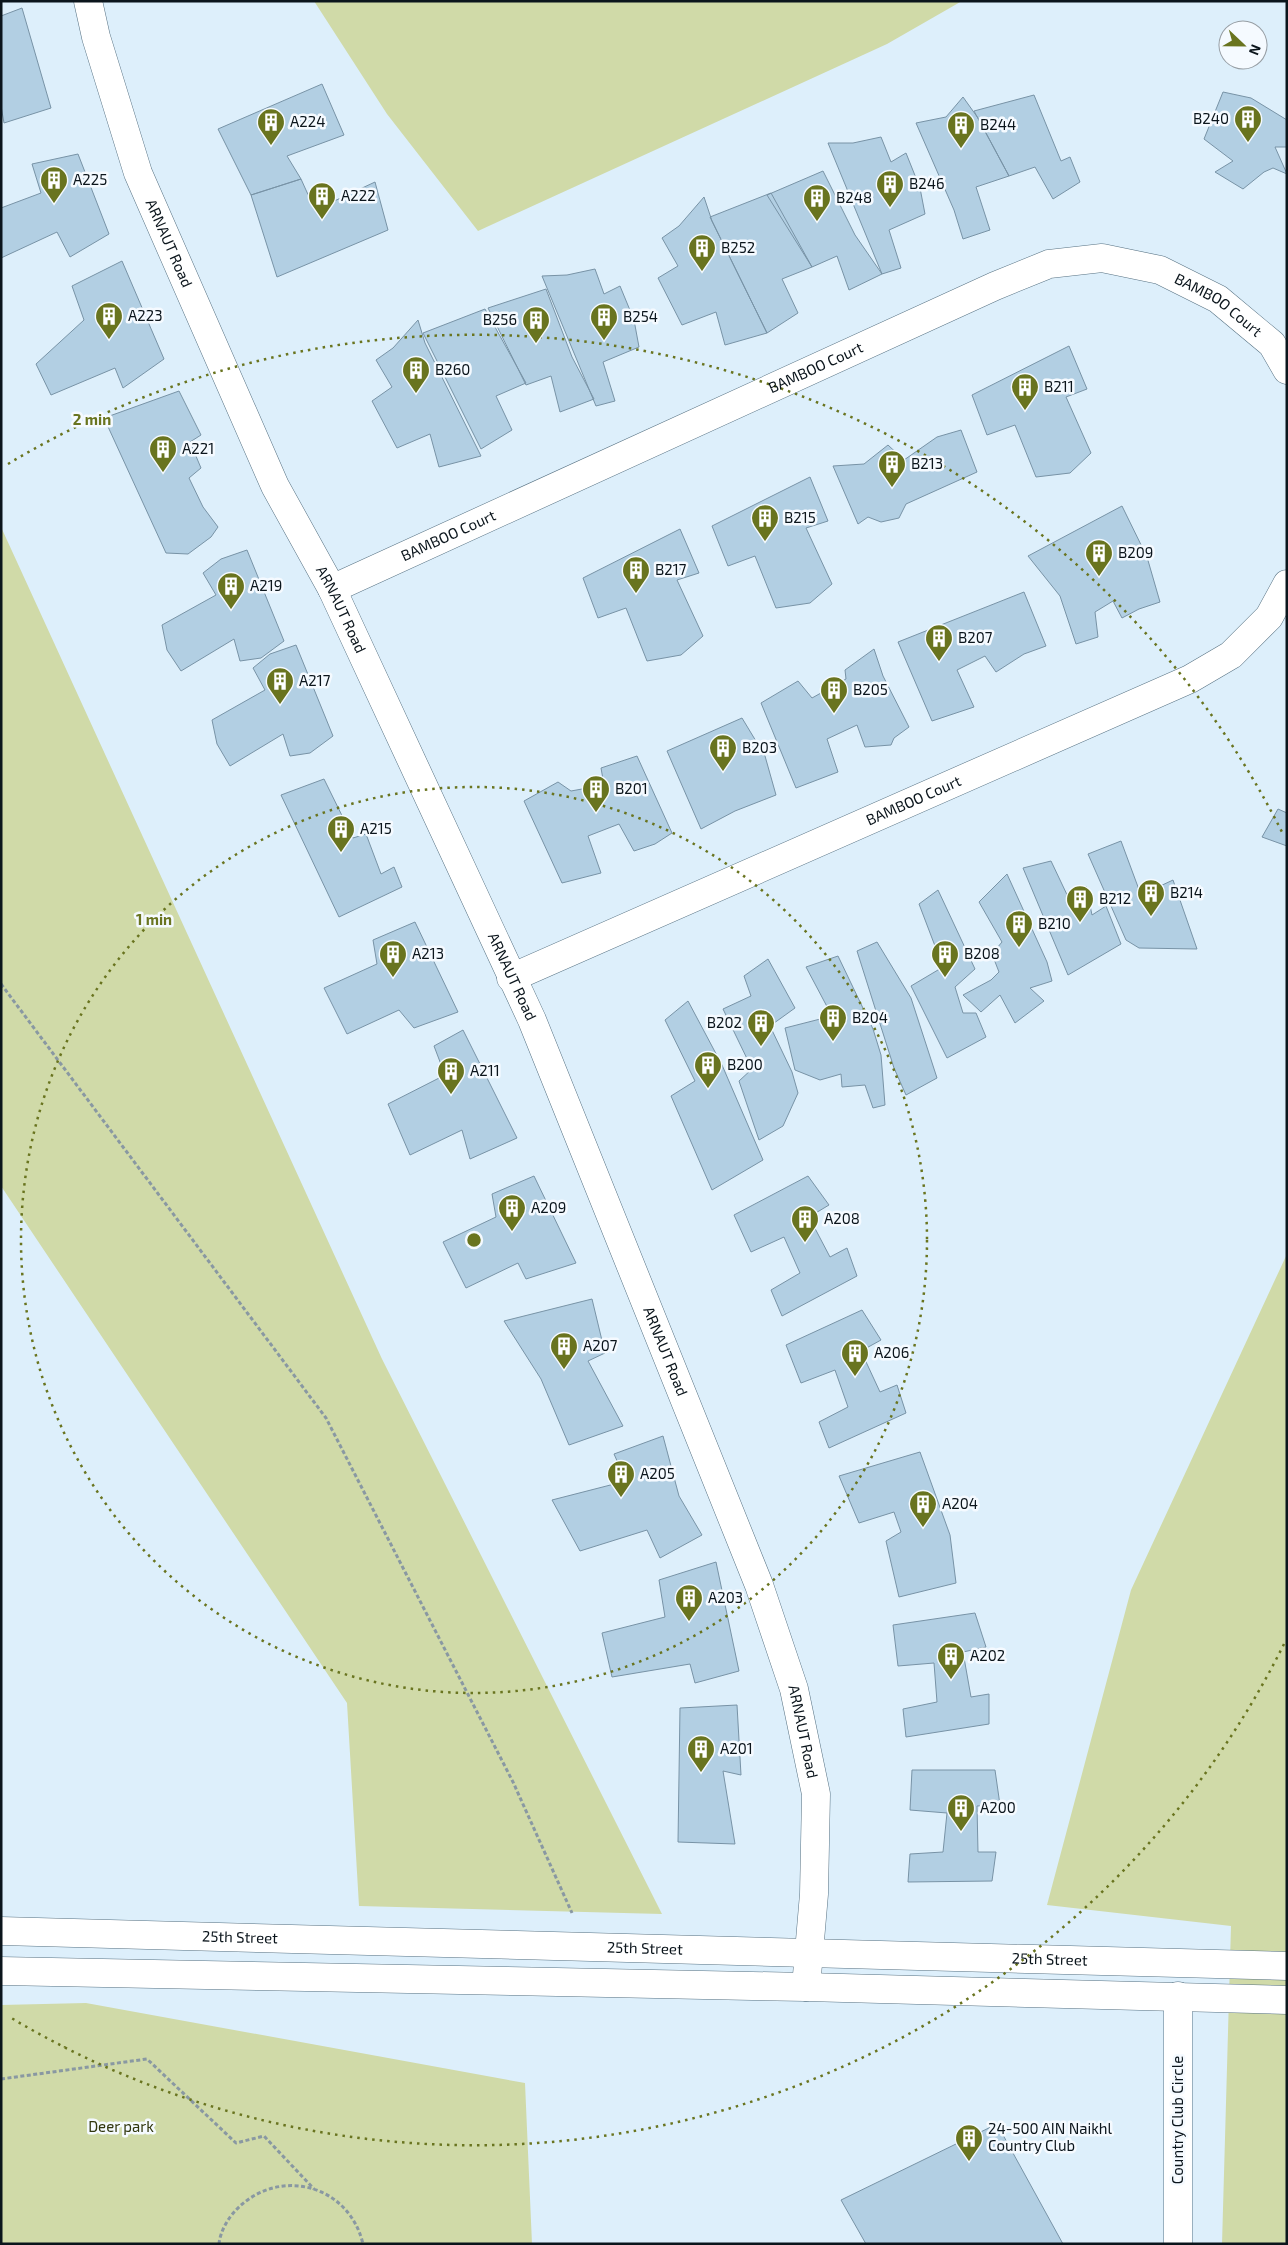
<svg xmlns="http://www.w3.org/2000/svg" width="1288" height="2245" font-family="'Exo 2',sans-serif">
  <rect width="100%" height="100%" fill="#ddeffb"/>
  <path fill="#d0daa8" d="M314,1h648l-75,43 -409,187 -91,-117z
    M1,527l381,832 280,555 -303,-8 -12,-203 -346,-517z
    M1287,1254v990h-65l9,-318 -184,-21 84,-315z
    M86,2003l439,80 7,161h-531v-239z"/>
  <path fill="#b2cfe3" stroke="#7893a6" d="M22,8l29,100 -47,15 -3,-17v-90z
    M322,84l22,51 -57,21 14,23 -50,16 -33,-66z
    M1223,92l28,6 36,22v27h-12l12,27 -14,-6 -9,4 -21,17 -28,-17 18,-11 -29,-22z
    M1034,95l27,66 9,-4 10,25 -27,17 -18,-32 -26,9 -35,-65z
    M963,97l15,21 31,58 -33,11 14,43 -27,9 -9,-29 -38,-87 30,-6z
    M881,137l10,25 15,-9 14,35 5,26 -36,16 12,38 -19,6 -54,-131h25z
    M78,154l31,80 -39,23 -13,-25 -56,26v-50l40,-15 -9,-29z
    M823,171l32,64 27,39 -33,16 -12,-34 -25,11 -45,-72z
    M301,179l14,31 60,-28 13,48 -111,47 -26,-82z
    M771,193l41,74 -30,12 16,34 -31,20 -57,-116z
    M704,197l8,24 55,112 -42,12 -9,-33 -34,13 -24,-47 20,-12 -16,-28 17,-12z
    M122,261l42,98 -41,29 -8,-20 -64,27 -15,-31 48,-44 -12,-34z
    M595,269l9,25 16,-8 14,34 5,27 -36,15 12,39 -19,5 -54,-130 25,-1z
    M546,289l26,68 22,42 -34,13 -9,-36 -25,9 -38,-77z
    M485,309l41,74 -30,13 16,34 -31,19 -58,-116z
    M418,320l7,23 56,113 -42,11 -9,-33 -33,14 -25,-47 20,-14 -16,-27 17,-12z
    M1069,346l18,43 -21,8 25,56 -21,20 -34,4 -21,-52 -28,10 -15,-40z
    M179,391l22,44 -11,7 11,26 -12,10 14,29 15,20 -7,10 -23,17 -22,-1 -62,-135z
    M961,430l16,42 -71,32 -7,14 -18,4 -13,-5 -10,7 -25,-58 31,-2 24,-19 16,15 33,-23z
    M810,477l18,44 -22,7 26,56 -22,19 -34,5 -21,-52 -27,10 -16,-40z
    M1122,506l25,51 13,45 -21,7 -17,9 -9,-17 -18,11 3,25 -22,7 -16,-48 -32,-40z
    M680,529l19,44 -22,7 26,56 -22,19 -34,6 -21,-53 -28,10 -15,-40z
    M247,550l37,91 -23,17 -21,3 -6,-22 -53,32 -14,-21 -5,-25 54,-30 -13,-22 18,-14z
    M1024,592l22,54 -22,8 -28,18 -11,-16 -28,14 17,37 -42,14 -34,-79z
    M296,645l37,91 -23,17 -20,3 -7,-22 -53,32 -13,-22 -5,-24 53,-30 -12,-22 17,-14z
    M874,649l9,27 26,51 -15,11 -3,7 -26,2 -8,-22 -30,14 11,33 -42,16 -35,-85 37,-22 14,17 34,-19 -1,-9z
    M742,718l23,38 11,39 -41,16 -34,18 -34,-78z
    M637,756l35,77 -17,11 -21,7 -15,-27 -31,12 13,37 -39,10 -38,-82 34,-19 13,9 33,-6 -3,-17z
    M324,779l29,59 13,-4 15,40 13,-7 8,20 -63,30 -58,-122z
    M1278,809l9,4v33l-25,-9z
    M1121,841l20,54 32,-15 24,69 -58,-1 -13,-8 -38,-86z
    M1051,861l19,40 16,-15 6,29 14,-9 15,38 -53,31 -45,-107z
    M1007,874l40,88 5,19 -22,7 14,13 -29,22 -15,-28 -19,17 -18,-17 28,-15 8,-8 -7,-18 10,-12 -23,-40z
    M938,890l37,79 -20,18 8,26h13l10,24 -39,21 -36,-72 32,-19 -24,-63z
    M415,922l43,90 -44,16 -15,-18 -52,24 -23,-46 53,-24 -4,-24z
    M877,942l34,56 26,80 -31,17 -12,-27 -37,-117z
    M838,956l35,73 8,26 4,50 -12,3 -8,-23 -23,2 -1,-13 -21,6 -25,-10 -10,-42 47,-12 -26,-49z
    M768,959l27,49 -25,18 22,46 6,21 -15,33 -24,14 -20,-59 13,-12 -29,-60 28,-13 -7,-20z
    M688,1001l34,64 41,95 -51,30 -41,-94 24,-15 -30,-61z
    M463,1030l54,108 -47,21 -8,-29 -52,25 -22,-51 57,-29 -11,-29z
    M534,1176l42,87 -50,16 -8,-16 -52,25 -23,-46 53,-25 -4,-23z
    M808,1176l21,29 -20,12 21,40 17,-9 10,28 -75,40 -11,-26 29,-17 -16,-36 -33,15 -17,-37z
    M592,1299l13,54 -17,8 35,65 -54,19 -28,-66 -37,-58z
    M862,1310l19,30 -20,11 19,41 17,-7 9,28 -77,35 -10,-26 29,-15 -13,-37 -34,13 -15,-38z
    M663,1436l16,60 23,39 -42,23 -13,-28 -67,21 -28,-51 74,-19 -12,-27z
    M920,1452l30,83 6,48 -57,14 -13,-56 15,-9 -7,-20 -35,11 -20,-47z
    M716,1562l23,109 -44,12 -5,-19 -78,13 -10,-44 63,-16 -6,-37z
    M975,1613l11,34 -23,5 8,45 18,-3v30l-83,13 -3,-28 34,-7 -3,-39 -36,3 -5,-41z
    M737,1705l4,70 -18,-4 12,73 -57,-2 2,-134z
    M912,1770h83l5,35 -23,1 1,46h18l-4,29 -84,1 2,-28 33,-2 4,-39 -37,-3z
    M997,2124l66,120h-197l-25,-44z"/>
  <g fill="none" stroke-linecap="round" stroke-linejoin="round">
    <g stroke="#577283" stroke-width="29">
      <g id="minor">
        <path id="s1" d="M88,1l8,36 42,136 137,313 57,103 200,431 227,565 35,104 22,105 -2,100 -8,93"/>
        <path id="s2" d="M332,589l663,-303 54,-22 53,-6 58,12 58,29 54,45 15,26"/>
        <path id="s3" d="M511,978l679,-299 41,-24 38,-38 18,-33"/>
        <path id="s4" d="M1,1931l1286,35"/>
        <path d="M1,1971l805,16 481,13"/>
        <path d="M1178,2244v-248"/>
      </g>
    </g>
    <path stroke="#8998a2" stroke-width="3" stroke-dasharray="4 2.5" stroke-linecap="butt" d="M1,984l325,434 187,364 59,131
      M1,2079l146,-20 89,84 28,-7 50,53
      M219,2244c1,-12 9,-26 17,-34 42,-44 113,-26 127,34"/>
    <use href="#minor" stroke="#fff" stroke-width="28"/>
  </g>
  <g fill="none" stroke="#69741f" stroke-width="2.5" stroke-dasharray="2.5 5">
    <circle cx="474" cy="1240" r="453"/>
    <path d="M1284 1644A905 905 0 0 1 8 2016M8 464A905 905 0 0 1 1284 836"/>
  </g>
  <defs>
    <g id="building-pin" transform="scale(1.4375)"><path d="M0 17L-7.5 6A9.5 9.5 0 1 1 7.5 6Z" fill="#69741f" stroke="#f5faff"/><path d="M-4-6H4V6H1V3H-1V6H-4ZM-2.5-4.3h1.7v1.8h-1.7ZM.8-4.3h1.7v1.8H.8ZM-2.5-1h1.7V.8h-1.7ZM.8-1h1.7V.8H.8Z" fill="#fff"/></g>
  </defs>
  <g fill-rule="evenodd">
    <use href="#building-pin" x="1248" y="119"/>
    <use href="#building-pin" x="271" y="122"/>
    <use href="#building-pin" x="961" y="125"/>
    <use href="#building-pin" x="54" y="180"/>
    <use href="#building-pin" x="890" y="184"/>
    <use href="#building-pin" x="322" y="196"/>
    <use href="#building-pin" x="817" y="198"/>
    <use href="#building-pin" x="702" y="248"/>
    <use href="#building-pin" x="109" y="316"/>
    <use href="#building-pin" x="604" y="317"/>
    <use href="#building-pin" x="536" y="320"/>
    <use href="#building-pin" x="416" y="370"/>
    <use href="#building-pin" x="1025" y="387"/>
    <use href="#building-pin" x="163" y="449"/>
    <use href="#building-pin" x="892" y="464"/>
    <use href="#building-pin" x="765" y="518"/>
    <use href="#building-pin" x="1099" y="553"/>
    <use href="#building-pin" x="636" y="570"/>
    <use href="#building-pin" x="231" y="586"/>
    <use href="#building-pin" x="939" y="638"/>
    <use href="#building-pin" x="280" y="681"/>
    <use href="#building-pin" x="834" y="690"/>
    <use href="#building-pin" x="723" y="748"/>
    <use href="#building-pin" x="596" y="789"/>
    <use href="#building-pin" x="341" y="829"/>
    <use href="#building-pin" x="1151" y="893"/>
    <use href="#building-pin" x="1080" y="899"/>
    <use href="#building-pin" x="1019" y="924"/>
    <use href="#building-pin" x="393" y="954"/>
    <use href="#building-pin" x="945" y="954"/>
    <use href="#building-pin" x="833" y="1018"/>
    <use href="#building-pin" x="761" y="1023"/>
    <use href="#building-pin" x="708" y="1065"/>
    <use href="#building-pin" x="451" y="1071"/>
    <use href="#building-pin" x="512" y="1208"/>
    <use href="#building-pin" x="805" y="1219"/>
    <use href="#building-pin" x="564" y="1346"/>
    <use href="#building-pin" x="855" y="1353"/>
    <use href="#building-pin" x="621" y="1474"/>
    <use href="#building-pin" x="923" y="1504"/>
    <use href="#building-pin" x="689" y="1598"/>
    <use href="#building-pin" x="951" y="1656"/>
    <use href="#building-pin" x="701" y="1749"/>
    <use href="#building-pin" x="961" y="1808"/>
    <use href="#building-pin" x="969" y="2138"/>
  </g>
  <g text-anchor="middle" stroke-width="5" stroke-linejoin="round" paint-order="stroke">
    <g font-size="15" fill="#0b151c" stroke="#f5faff" text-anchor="start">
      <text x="1229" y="124" text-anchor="end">B240</text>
      <text x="290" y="127">A224</text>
      <text x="980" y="130">B244</text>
      <text x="73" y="185">A225</text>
      <text x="909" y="189">B246</text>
      <text x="341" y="201">A222</text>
      <text x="836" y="203">B248</text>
      <text x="721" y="253">B252</text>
      <text x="128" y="321">A223</text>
      <text x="623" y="322">B254</text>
      <text x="517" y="325" text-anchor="end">B256</text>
      <text x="435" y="375">B260</text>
      <text x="1044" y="392">B211</text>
      <text x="182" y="454">A221</text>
      <text x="911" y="469">B213</text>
      <text x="784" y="523">B215</text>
      <text x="1118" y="558">B209</text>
      <text x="655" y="575">B217</text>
      <text x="250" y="591">A219</text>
      <text x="958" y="643">B207</text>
      <text x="299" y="686">A217</text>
      <text x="853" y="695">B205</text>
      <text x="742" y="753">B203</text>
      <text x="615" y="794">B201</text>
      <text x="360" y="834">A215</text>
      <text x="1170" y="898">B214</text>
      <text x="1099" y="904">B212</text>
      <text x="1038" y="929">B210</text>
      <text x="412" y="959">A213</text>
      <text x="964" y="959">B208</text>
      <text x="852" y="1023">B204</text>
      <text x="742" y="1028" text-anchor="end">B202</text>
      <text x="727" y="1070">B200</text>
      <text x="470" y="1076">A211</text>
      <text x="531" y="1213">A209</text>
      <text x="824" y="1224">A208</text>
      <text x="583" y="1351">A207</text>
      <text x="874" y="1358">A206</text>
      <text x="640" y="1479">A205</text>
      <text x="942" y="1509">A204</text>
      <text x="708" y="1603">A203</text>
      <text x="970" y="1661">A202</text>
      <text x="720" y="1754">A201</text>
      <text x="980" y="1813">A200</text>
      <text x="988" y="2134">24-500 AIN Naikhl<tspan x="988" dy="17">Country Club</tspan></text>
    </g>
    <g font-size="15" fill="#0b151c" stroke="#f5faff">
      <text dy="5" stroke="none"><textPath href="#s1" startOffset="256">ARNAUT Road</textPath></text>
      <text dy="5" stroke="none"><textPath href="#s2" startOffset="968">BAMBOO Court</textPath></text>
      <text dy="5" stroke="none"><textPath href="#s2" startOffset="532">BAMBOO Court</textPath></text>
      <text dy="5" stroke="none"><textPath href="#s2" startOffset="128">BAMBOO Court</textPath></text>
      <text dy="5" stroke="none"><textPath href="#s1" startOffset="661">ARNAUT Road</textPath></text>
      <text dy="5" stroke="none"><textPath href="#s3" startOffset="440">BAMBOO Court</textPath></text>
      <text dy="5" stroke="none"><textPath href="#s1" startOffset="1066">ARNAUT Road</textPath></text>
      <text dy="5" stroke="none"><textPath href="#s1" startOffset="1471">ARNAUT Road</textPath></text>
      <text dy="5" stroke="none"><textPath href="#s1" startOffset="1876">ARNAUT Road</textPath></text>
      <text dy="5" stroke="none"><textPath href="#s4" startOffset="239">25th Street</textPath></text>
      <text dy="5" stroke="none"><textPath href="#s4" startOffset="644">25th Street</textPath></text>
      <text dy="5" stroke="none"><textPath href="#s4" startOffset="1049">25th Street</textPath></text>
      <text transform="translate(1178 2120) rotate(-90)" y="5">Country Club Circle</text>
    </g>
    <g font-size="15" fill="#30360d" stroke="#f5faff">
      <text x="121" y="2132">Deer park</text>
    </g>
  </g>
  <circle cx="474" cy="1240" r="8" fill="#69741f" stroke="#f5faff" stroke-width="2.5"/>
  <g font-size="15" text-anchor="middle" font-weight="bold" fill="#69741f" stroke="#f5faff" stroke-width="5" stroke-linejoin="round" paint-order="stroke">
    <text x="92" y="425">2 min</text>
    <text x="154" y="925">1 min</text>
  </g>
  <rect width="1288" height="2245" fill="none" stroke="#0b151c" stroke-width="5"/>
  <g transform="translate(1243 45) rotate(112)"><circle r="24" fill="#f5faff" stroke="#979ea4"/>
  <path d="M0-4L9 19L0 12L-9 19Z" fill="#69741f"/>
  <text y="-8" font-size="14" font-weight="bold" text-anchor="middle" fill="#0b151c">N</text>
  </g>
</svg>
